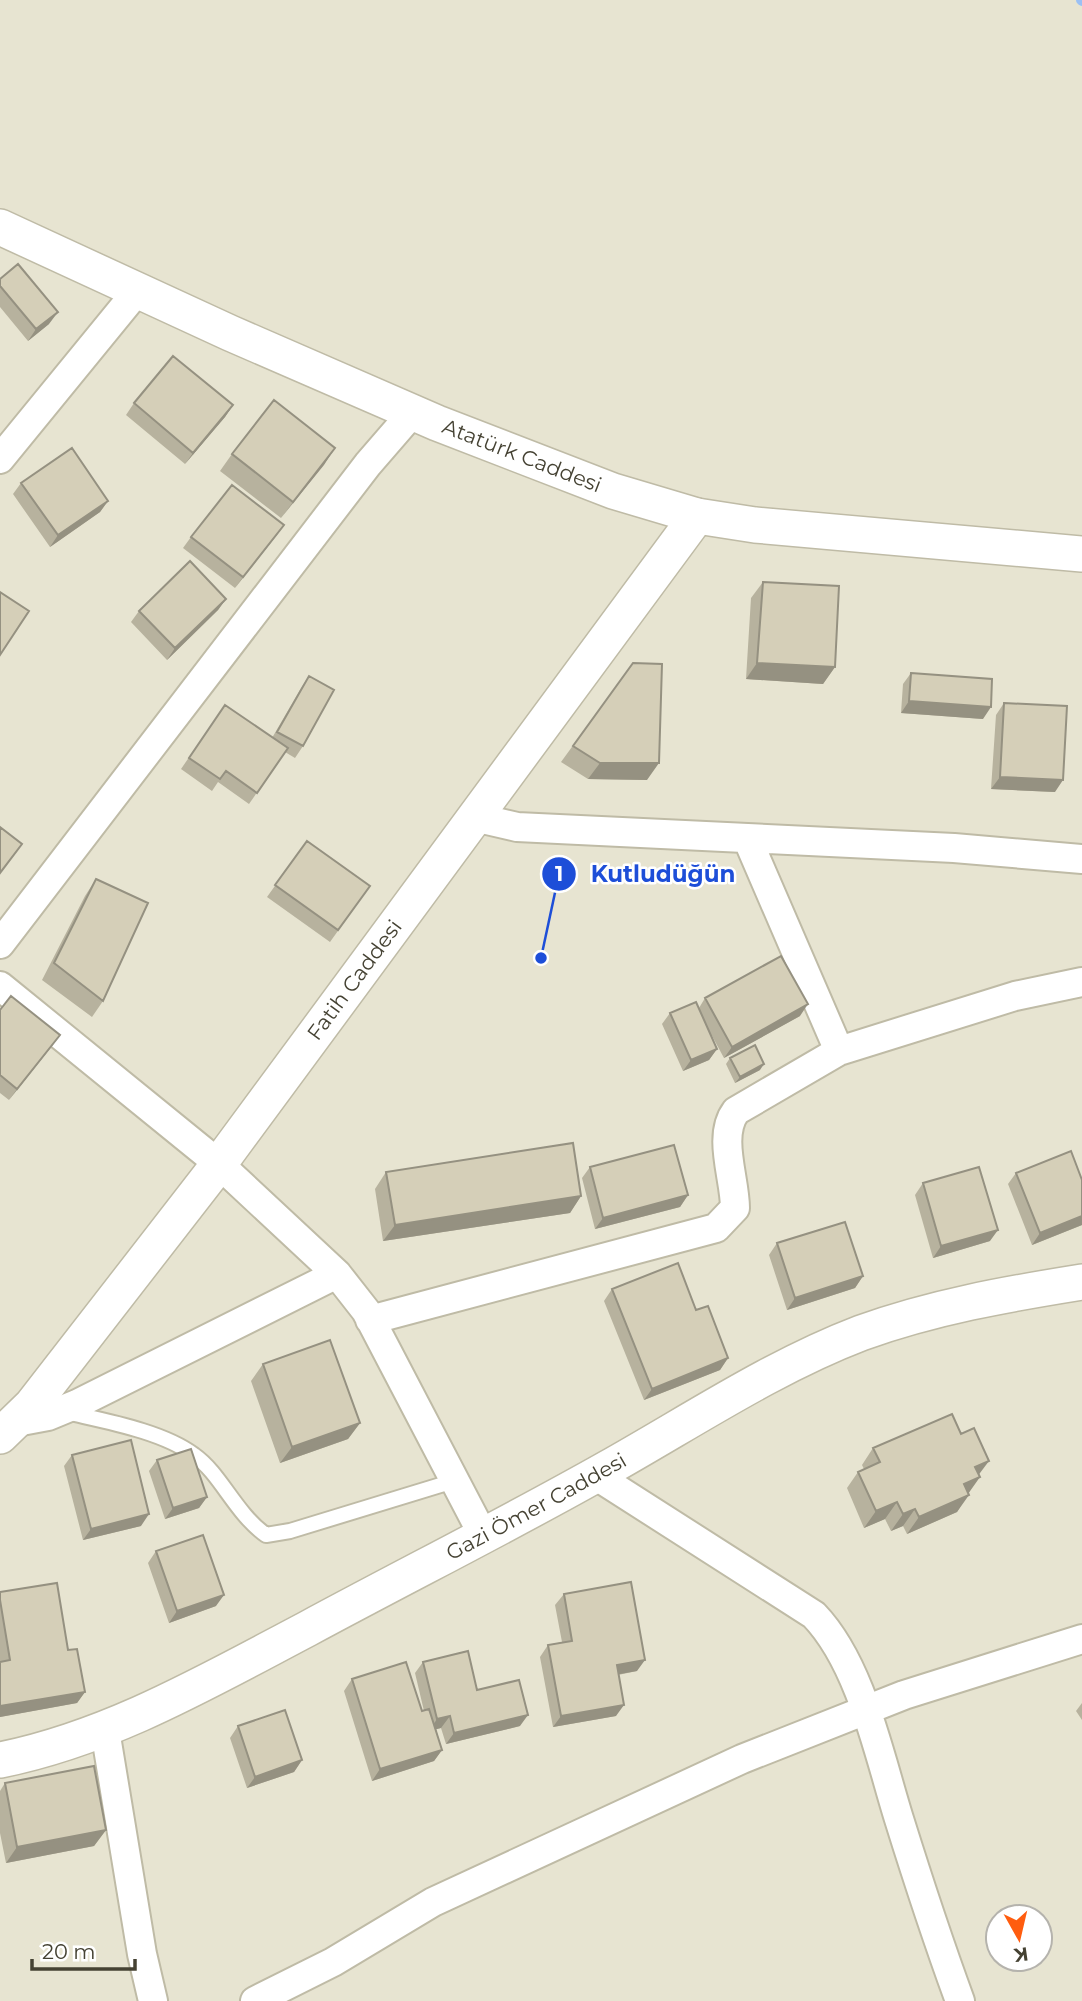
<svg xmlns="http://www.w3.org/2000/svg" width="1082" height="2001" font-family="Montserrat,sans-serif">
  <rect width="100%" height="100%" fill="#f3f1e4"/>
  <path fill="#e7e4d1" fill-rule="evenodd" d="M0,0h1082v2001h-1082zM998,1917h42v42h-42z"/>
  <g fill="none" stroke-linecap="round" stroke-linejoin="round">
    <path stroke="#9bc0f4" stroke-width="10" d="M1081,0l1,1"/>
    <g stroke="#bfbba6" stroke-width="18">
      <path id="service" d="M66,1412c38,9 96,19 128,43 27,19 41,58 72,80l24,-4 167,-51"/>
    </g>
    <g stroke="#bfbba6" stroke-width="32">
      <path id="minor" d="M0,459l138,-169
        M474,817l43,10 437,21 128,11
        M747,838l92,213
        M0,944l368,-480 45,-52
        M0,986l219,178 118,110 29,37 117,224
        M370,1320l346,-92 19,-20c0,-30 -18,-72 1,-97l103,-60 176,-55 67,-14
        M16,1422l32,-6 29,-12 260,-130
        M595,1475l219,140c47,49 65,140 85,204 19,61 39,122 61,182
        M105,1730l37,224 11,47
        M255,2001l78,-39 100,-60 309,-143 162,-64 178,-56"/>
    </g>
    <g stroke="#bfbba6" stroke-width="38">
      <g id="tertiary">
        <path id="s1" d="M0,227l230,106 207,90 176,68 84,25 58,9 327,29"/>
        <path id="s2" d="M0,1436l32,-31 187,-241 478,-648"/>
        <path id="s3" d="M0,1760c110,-22 208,-79 307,-131 100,-54 202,-105 301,-161 82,-46 164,-101 253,-135 72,-26 146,-39 221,-51"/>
      </g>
    </g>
    <use href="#service" stroke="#fff" stroke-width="14"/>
    <use href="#minor" stroke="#fff" stroke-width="28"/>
    <use href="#tertiary" stroke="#fff" stroke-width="35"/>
  </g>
  <path fill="#b7b29e" d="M0,279l49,45 -21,17 -28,-34z
    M134,403l99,2 -8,12 -40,47 -59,-49z
    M335,448l-54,70 -61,-47 12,-17z
    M21,483l87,18 -8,11 -50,35 -37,-53z
    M284,525l-49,63 -52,-40 8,-11z
    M763,582l72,85 -12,17 -77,-5 5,-81z
    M226,599l-8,11 -51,50 -36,-38 8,-11z
    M633,663l14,117 -59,-1 -27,-17z
    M911,673l72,46 -82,-6 2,-29z
    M309,676l-6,70 -8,12 -10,-6 -36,52 -31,-22 -6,9 -31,-22 44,-64 47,33 29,-50z
    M1004,703l51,89 -64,-3 5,-74z
    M307,841l63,45 -40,56 -63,-45z
    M96,879l7,122 -11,16 -50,-37 43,-84z
    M705,998l95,18 -76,42 -13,-24 6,15 -8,11 -26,11 -21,-47 8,-11 29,-5z
    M0,1010l60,25 -51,65 -9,-7z
    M730,1058l30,12 -25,13 -9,-19z
    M590,1167l98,28 -8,12 -85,22 -13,-51z
    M386,1172l195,24 -11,17 -187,28 -8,-52z
    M1016,1173l66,7v45l-50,20 -24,-61z
    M923,1183l67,58 -57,17 -18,-63z
    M777,1243l86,33 -8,12 -68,22 -18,-55z
    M612,1289l84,21 32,48 -8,12 -76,30 -40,-99z
    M263,1364l97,59 -12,16 -68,24 -29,-82z
    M961,1434l18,41 -22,37 -50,22 -4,-8 -12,5 -6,-12 -21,9 -17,-40 11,-16 6,-3 -2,-4 11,-17z
    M72,1455l69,71 -58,14 -19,-74z
    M157,1460l50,37 -8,11 -34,11 -16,-48z
    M156,1551l60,55 -47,17 -21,-60z
    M0,1592l68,58 17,42 -8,11 -77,14z
    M564,1594l73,77 -19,4 -2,41 -63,11 -13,-70 8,-12 14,-3 -7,-37z
    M423,1662l54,28 43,36 -74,18 -5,-16 -5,1 6,21 -8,11 -62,20 -28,-90 8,-12 70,32h2l-9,-38z
    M1082,1703v17l-6,-9z
    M238,1726l64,34 -8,12 -47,16 -17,-50z
    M5,1783l101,47 -12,16 -88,17 -6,-30v-42z"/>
  <path fill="#959181" d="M58,312l-9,12 -21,17 8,-12z
    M233,405l-8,12 -40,47 8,-11z
    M335,448l-11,17 -43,53 12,-16z
    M108,501l-8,11 -50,35 8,-12z
    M284,525l-8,11 -41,52 8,-11z
    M226,599l-8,11 -51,50 8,-12z
    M757,663l78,4 -12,17 -77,-5z
    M909,701l82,6 -8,12 -82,-6z
    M600,763h59l-12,17 -59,-1z
    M1000,777l63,3 -8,12 -64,-3z
    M808,1004l-8,12 -76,42 8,-11z
    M60,1035l-8,11 -43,54 8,-11z
    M717,1049l-8,11 -26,11 8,-11z
    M764,1064l-4,6 -25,13 5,-6z
    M688,1195l-8,12 -85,22 8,-11z
    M581,1196l-11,17 -187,28 12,-16z
    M1082,1216v9l-50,20 8,-12z
    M998,1230l-8,11 -57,17 8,-12z
    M863,1276l-8,12 -68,22 8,-12z
    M728,1358l-8,12 -76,30 8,-11z
    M360,1423l-12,16 -68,24 12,-16z
    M989,1461l-12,16 -2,-10z
    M980,1477l-12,17 -4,-10z
    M969,1495l-12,17 -50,22 12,-17z
    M207,1497l-8,11 -34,11 8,-11z
    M897,1502l-12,17 -21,9 12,-17z
    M915,1509l-12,17 -12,5 12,-17z
    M149,1514l-8,12 -58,14 8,-11z
    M224,1595l-8,11 -47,17 8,-12z
    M645,1660l-8,11 -28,5 8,-11z
    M85,1692l-8,11 -77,14v-11z
    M624,1705l-8,11 -63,11 8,-11z
    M528,1715l-8,11 -74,18 8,-11z
    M450,1716l-9,12 -12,3 8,-12z
    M442,1750l-8,11 -62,20 8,-12z
    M302,1760l-8,12 -47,16 8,-11z
    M106,1830l-12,16 -88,17 11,-16z"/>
  <path fill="#d5cfb8" stroke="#959181" stroke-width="2" d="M18,264l40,48 -22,17 -36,-43v-7z
    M173,356l60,49 -40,48 -59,-50z
    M274,400l61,48 -42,54 -61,-48z
    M72,448l36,53 -50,34 -37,-52z
    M232,485l52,40 -41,52 -52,-40z
    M190,561l36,38 -51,49 -36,-37z
    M763,582l76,4 -4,81 -78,-4z
    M0,592l29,19 -29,44z
    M633,663l29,1 -3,99h-59l-27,-17z
    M911,673l81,6 -1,28 -82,-6z
    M309,676l25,14 -31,56 -26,-14z
    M1004,703l63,3 -4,74 -63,-3z
    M225,705l63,43 -31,45 -31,-22 -6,8 -31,-21z
    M0,827l22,17 -22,29z
    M307,841l63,45 -32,44 -63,-45z
    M96,879l52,24 -45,98 -49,-38z
    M781,956l27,48 -76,43 -27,-49z
    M11,996l49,39 -43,54 -17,-14v-65z
    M696,1002l21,47 -26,11 -21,-47z
    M755,1045l9,19 -24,13 -10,-19z
    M573,1143l8,53 -186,29 -9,-53z
    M674,1145l14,50 -85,23 -13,-51z
    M1071,1151l11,29v36l-42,17 -24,-60z
    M979,1167l19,63 -57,16 -18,-63z
    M845,1222l18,54 -68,22 -18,-55z
    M678,1263l18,47 12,-4 20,52 -76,31 -40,-100z
    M330,1340l30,83 -68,24 -29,-83z
    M952,1414l9,20 13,-6 15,33 -14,6 5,10 -16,7 5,11 -50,22 -4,-8 -12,5 -6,-12 -21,9 -18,-39 22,-10 -7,-14z
    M131,1440l18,74 -58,15 -19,-74z
    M191,1449l16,48 -34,11 -16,-48z
    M203,1535l21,60 -47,16 -21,-60z
    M631,1582l14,78 -28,5 7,40 -63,11 -13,-71 24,-4 -8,-47z
    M57,1583l11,67 9,-1 8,43 -85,14v-44l10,-2 -10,-60v-8z
    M468,1651l9,39 42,-10 9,35 -74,18 -4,-17 -13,3 -14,-57z
    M406,1662l16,49 7,-2 13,41 -62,19 -28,-90z
    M285,1710l17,50 -47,17 -17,-51z
    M94,1766l12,64 -89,17 -12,-64z"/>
  <g text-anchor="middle" stroke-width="5" stroke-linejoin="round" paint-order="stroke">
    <g font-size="21" fill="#454233" stroke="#fff">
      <text dy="7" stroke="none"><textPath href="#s1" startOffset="570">Atatürk Caddesi</textPath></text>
      <text dy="7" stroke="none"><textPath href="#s2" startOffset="578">Fatih Caddesi</textPath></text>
      <text dy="7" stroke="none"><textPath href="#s3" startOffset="595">Gazi Ömer Caddesi</textPath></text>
    </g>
  </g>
  <path fill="none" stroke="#1d4ed8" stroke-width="2.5" d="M541 958L559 874"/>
  <g fill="#1d4ed8" stroke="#fff" stroke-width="2.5">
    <circle cx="541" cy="958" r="7"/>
    <circle cx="559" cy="874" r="18"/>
  </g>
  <g font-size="21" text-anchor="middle" font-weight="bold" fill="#fff">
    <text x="559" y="881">1</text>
  </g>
  <g font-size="23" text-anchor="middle" font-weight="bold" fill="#1d4ed8" stroke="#fff" stroke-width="5" stroke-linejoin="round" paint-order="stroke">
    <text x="663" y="882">Kutludüğün</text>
  </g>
  <g transform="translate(1019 1938) rotate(172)"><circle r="33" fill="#ffffff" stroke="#b5b3ad" stroke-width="2"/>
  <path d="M0-5L12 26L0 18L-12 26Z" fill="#ff5d0f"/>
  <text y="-10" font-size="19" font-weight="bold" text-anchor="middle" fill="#454233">K</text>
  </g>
  <path d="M32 1959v10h103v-10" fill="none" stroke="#454233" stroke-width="3.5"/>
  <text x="42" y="1959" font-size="21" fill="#454233" stroke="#ffffff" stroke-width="5" paint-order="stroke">20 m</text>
</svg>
